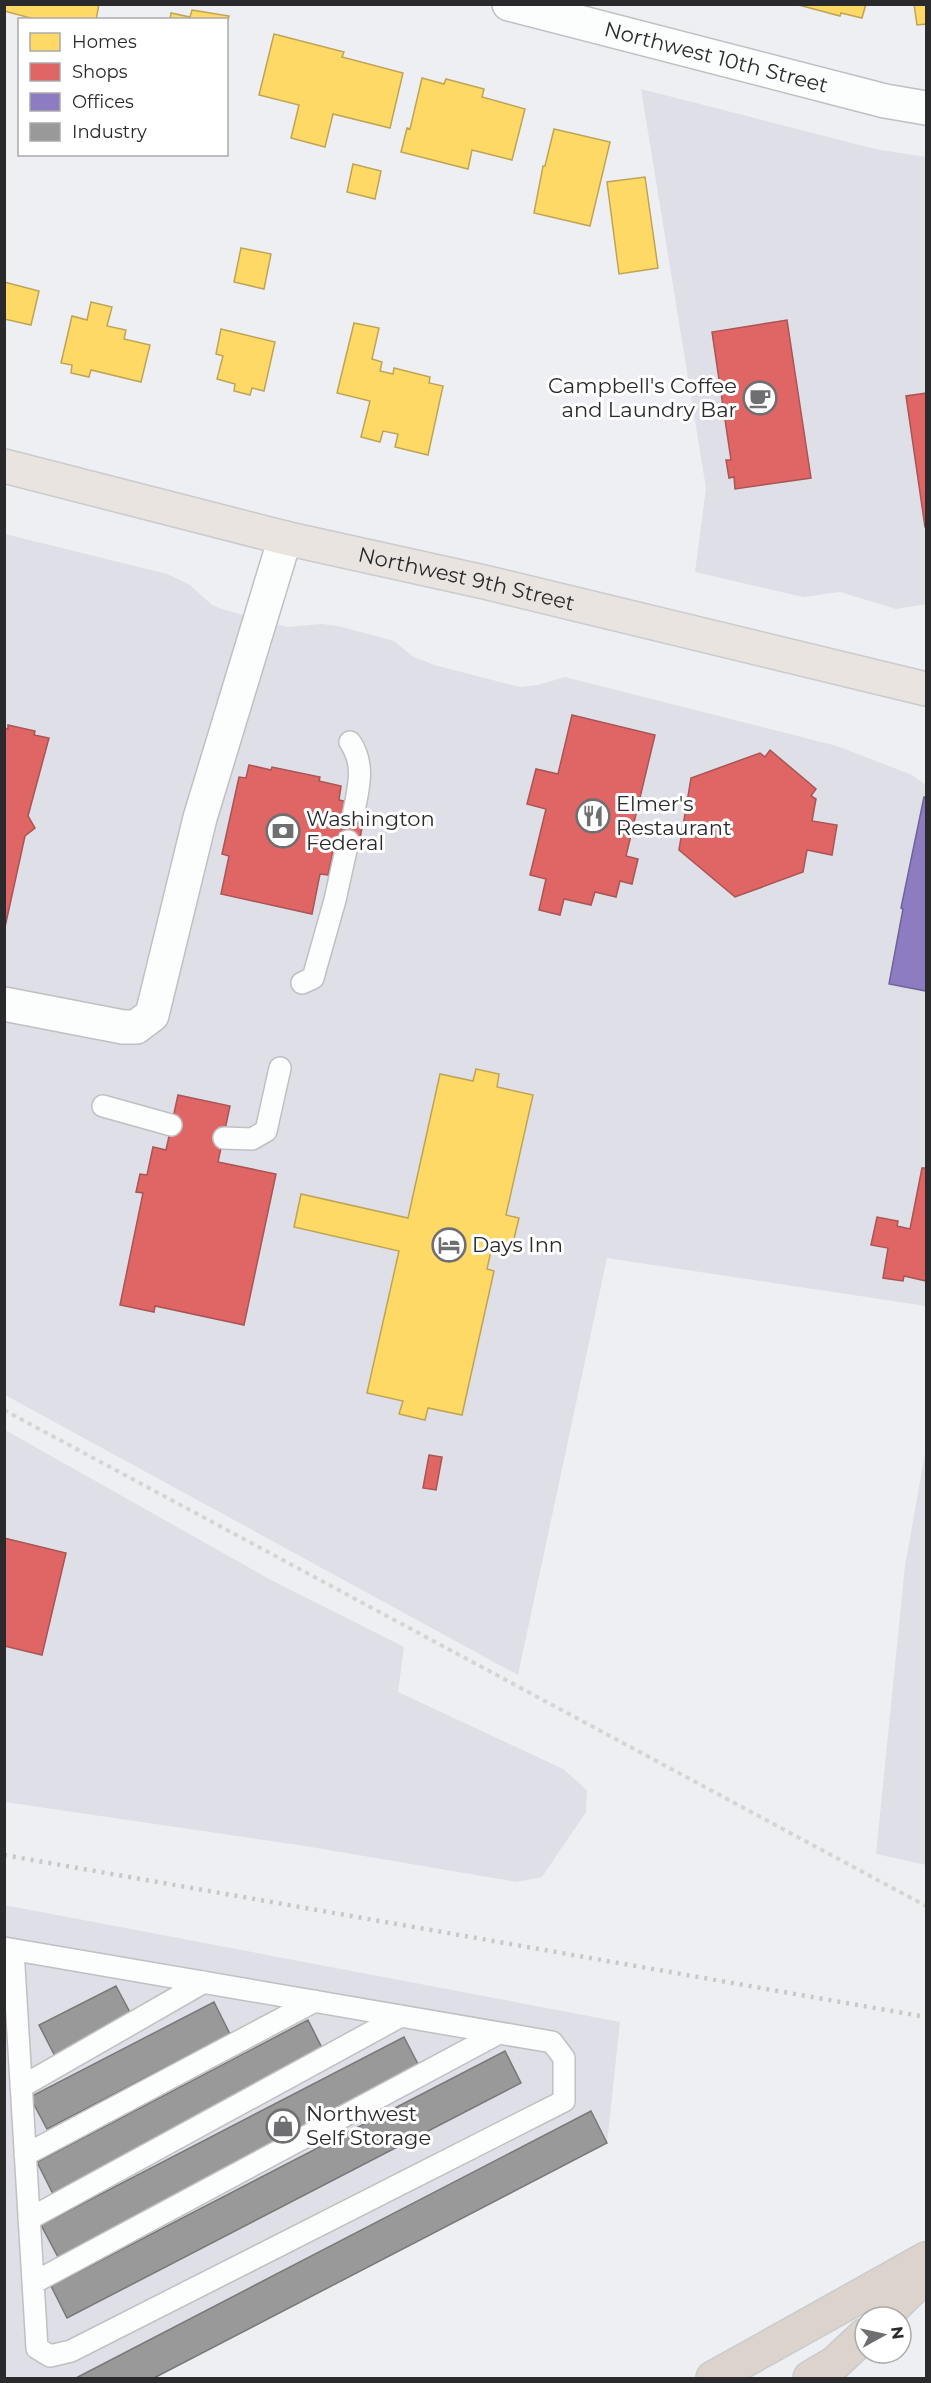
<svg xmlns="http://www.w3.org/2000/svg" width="931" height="2383" font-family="Montserrat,sans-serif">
  <rect width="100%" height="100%" fill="#eeeff2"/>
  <path fill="#dedfe7" d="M641,89l234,60 51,8v447l-30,5 -56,-17 -37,5 -108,-25 11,-84z
    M5,534l162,40 23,11 22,20 10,4 65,18 35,-3 16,2 56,15 18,15 22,9 86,22 18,-2 27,-8 272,69 75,29 14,10v521l-319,-48 -89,417 -513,-280z
    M5,1430l266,150 133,67 -6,45 165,77 24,21 -1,22 -44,65 -25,5 -212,-36 -300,-44z
    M926,1448v417l-50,-11 29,-288z
    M4,1905l616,117 -13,121 -453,235h-149z"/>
  <path fill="#ffd966" stroke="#bfa455" stroke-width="1.5" d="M4,4h95l-3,16h-58l-34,-9z
    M795,4h71l-4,14 -21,-5 -1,3z
    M914,4h12v20l-9,1z
    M192,10l37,6 -3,10v-6h-56l1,-7 19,4z
    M274,34l70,18 -2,5 61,16 -13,55 -57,-14 -8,33 -34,-9 8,-33 -40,-10z
    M422,78l22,6 2,-5 38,10 -2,8 43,12 -13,51 -40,-10 -4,19 -67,-17 6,-24 3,1z
    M554,129l56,13 -20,84 -56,-13 9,-47h2z
    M353,164l28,7 -6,28 -28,-7z
    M645,177l13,91 -39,6 -12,-92z
    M241,248l30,6 -7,35 -30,-7z
    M4,282l35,9 -8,34 -27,-6z
    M91,302l21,5 -5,19 19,4 -2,9 26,6 -9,37 -50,-12 -2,7 -18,-4 1,-8 -11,-2 11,-47 15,4z
    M354,323l25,5 -7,31 10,3 -2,9 13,3 1,-6 36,9 -1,6 14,3 -15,69 -33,-8 3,-13 -15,-3 -3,11 -19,-5 9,-36 -33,-8z
    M221,329l54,13 -11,49 -12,-3 -2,7 -16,-4 1,-7 -18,-5 6,-23 -7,-2z
    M476,1069l23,5 -2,13 36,8 -27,120 13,3 -7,29 -19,-5 -6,27 7,2 -32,144 -34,-7 -3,12 -26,-6 4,-13 -36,-8 32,-142 -105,-24 7,-33 107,24 32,-144 33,7z"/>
  <path fill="#e06666" stroke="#a95455" stroke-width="1.5" d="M787,320l24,158 -76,11 -1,-12 -5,1 -3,-18h5l-19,-128z
    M926,393v134h-1l-19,-131z
    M572,715l83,20 -29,121 12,3 -6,25 -12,-3 -4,16 -21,-5 -4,13 -27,-6 -4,16 -21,-5 7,-31 -16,-4 16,-66 -19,-5 9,-35 22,5z
    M8,725l27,6 -1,4 15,3 -21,78 7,12 -10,8 -20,91 -1,-199 4,1z
    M770,750l46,39 -5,7 5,3 -4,22 25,4 -5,30 -25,-5 -4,22 -68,25 -56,-47 12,-72 69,-25 5,4z
    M249,765l22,5 1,-3 48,10 -1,4 22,5 -2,14 5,1 -1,8 22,4 -6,30 -23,-5 -8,37 -8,-1 -8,40 -91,-20 8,-38 -7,-2 17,-77 7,1z
    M178,1095l52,11 -12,56 58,12 -32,151 -89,-19 -1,6 -34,-7 23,-112 -7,-1 4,-18 7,1 6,-28 13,3z
    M922,1168h4v113l-22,-5 -1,5 -20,-3 5,-30 -17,-3 6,-28 21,4 -1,5 13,3z
    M429,1455l13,2 -6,33 -13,-2z
    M4,1538l62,15 -24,102 -38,-9z"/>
  <path fill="#8e7cc3" stroke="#706396" stroke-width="1.5" d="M924,797h2v194l-37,-7 14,-75 -2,-1z"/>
  <path fill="#999" stroke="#787878" stroke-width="1.5" d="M116,1986l17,32 -77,40 -17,-33z
    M214,2002l16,32 -183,95 -17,-32z
    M308,2020l16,32 -271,142 -16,-32z
    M404,2037l16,31 -362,189 -17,-32z
    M505,2051l16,32 -454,235 -16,-32z
    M591,2111l16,32 -453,235h-78z"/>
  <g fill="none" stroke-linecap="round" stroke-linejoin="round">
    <g stroke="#c0c0c2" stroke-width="24">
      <path id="lane" d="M350,742c15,22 9,44 4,69
        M302,983l11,-5 22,-78 13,-59
        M103,1106l68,19
        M224,1138l28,1 14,-8 14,-63
        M4,1948l548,94 12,16v43l-493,250 -21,5 -13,-8 -24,-398
        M21,2087l183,-105
        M25,2155l290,-154
        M29,2219l372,-203
        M33,2283l466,-250"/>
    </g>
    <g stroke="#c0c0c2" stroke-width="36">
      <path id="street" d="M4,1004l119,23h13l16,-12 48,-197 85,-280"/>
    </g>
    <g stroke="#c0c0c2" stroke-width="36">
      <g id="secondary">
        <path id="s1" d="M509,4l376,97 41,7"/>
      </g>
    </g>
    <g stroke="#cacbcc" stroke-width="36">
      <g id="primary">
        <path id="s2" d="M4,466l281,72 199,44 442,107"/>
      </g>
    </g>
    <g stroke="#cacbcc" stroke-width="36">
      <path id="highway" d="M883,2317l43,-42
        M713,2378l213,-119
        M810,2378l25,-15 30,-28"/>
    </g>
    <path stroke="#d4d5d5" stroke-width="4" stroke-dasharray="4.5 4.5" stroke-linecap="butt" d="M4,1410l922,496"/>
    <use href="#lane" stroke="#fcfdfd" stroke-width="21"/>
    <use href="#street" stroke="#fcfdfd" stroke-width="33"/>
    <use href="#secondary" stroke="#fcfdfd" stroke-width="33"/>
    <use href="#primary" stroke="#eae4e0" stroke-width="33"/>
    <use href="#highway" stroke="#dcd3cd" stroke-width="33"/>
    <path stroke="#c7c8c8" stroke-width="4.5" stroke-dasharray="3 6" stroke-linecap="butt" d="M4,1855l922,162"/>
  </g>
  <defs>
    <g id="cafe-ring" transform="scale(1.725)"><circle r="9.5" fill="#fff" stroke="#6f6f71" stroke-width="1.5"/><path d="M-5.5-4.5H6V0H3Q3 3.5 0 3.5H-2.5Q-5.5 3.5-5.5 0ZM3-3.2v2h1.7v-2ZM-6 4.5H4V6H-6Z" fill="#6f6f71"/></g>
    <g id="restaurant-ring" transform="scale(1.725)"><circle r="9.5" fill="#fff" stroke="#6f6f71" stroke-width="1.5"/><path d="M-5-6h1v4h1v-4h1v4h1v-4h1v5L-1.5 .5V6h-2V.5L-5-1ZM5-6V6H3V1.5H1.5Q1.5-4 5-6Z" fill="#6f6f71"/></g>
    <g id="bank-ring" transform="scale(1.725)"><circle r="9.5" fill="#fff" stroke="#6f6f71" stroke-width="1.5"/><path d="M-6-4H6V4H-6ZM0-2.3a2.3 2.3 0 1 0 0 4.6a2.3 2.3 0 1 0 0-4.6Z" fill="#6f6f71"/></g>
    <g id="hotel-ring" transform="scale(1.725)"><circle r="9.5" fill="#fff" stroke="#6f6f71" stroke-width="1.5"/><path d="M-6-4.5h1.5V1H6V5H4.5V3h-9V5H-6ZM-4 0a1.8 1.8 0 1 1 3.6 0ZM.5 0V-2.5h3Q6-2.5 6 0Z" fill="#6f6f71"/></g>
    <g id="shop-ring" transform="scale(1.725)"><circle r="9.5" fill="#fff" stroke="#6f6f71" stroke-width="1.5"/><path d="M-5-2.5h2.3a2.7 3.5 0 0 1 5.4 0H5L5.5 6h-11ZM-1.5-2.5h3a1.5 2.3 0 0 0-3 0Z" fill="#6f6f71"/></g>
  </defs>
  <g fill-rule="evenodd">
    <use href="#cafe-ring" x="760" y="398"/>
    <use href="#restaurant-ring" x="593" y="816"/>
    <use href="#bank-ring" x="283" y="831"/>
    <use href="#hotel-ring" x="449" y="1245"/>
    <use href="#shop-ring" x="283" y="2126"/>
  </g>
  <g text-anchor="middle" stroke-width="6" stroke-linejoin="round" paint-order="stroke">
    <g font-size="21" fill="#2a2a2c" stroke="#fff">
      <text dy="7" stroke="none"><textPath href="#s1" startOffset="214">Northwest 10th Street</textPath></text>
      <text dy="7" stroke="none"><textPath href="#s2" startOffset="476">Northwest 9th Street</textPath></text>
    </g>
    <g font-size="21" fill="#2a2a2c" stroke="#fff" text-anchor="start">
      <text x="737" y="393" text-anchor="end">Campbell's Coffee<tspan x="737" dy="24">and Laundry Bar</tspan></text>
      <text x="616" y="811">Elmer's<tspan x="616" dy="24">Restaurant</tspan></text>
      <text x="306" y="826">Washington<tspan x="306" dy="24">Federal</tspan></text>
      <text x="472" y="1252">Days Inn</text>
      <text x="306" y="2121">Northwest<tspan x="306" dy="24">Self Storage</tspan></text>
    </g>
  </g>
  <rect width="931" height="2383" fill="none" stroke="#2a2a2c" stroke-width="12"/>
  <rect x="18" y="18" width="210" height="138" fill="#ffffff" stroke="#aaaaab" stroke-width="1.5"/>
  <rect x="30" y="33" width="30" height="18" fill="#ffd966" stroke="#aaaaab" stroke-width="1.5"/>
  <text x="72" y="48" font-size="18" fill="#2a2a2c">Homes</text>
  <rect x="30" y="63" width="30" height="18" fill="#e06666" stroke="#aaaaab" stroke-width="1.5"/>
  <text x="72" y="78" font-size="18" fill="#2a2a2c">Shops</text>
  <rect x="30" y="93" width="30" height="18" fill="#8e7cc3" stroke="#aaaaab" stroke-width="1.5"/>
  <text x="72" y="108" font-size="18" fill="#2a2a2c">Offices</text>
  <rect x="30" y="123" width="30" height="18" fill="#999999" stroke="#aaaaab" stroke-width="1.5"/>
  <text x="72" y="138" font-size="18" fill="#2a2a2c">Industry</text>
  <g transform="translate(883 2335) rotate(82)"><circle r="28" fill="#ffffff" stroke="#aaaaab" stroke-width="1.5"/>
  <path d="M0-4.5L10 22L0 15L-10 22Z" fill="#6f6f71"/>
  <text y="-9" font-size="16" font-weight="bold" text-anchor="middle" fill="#2a2a2c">N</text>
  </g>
</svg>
